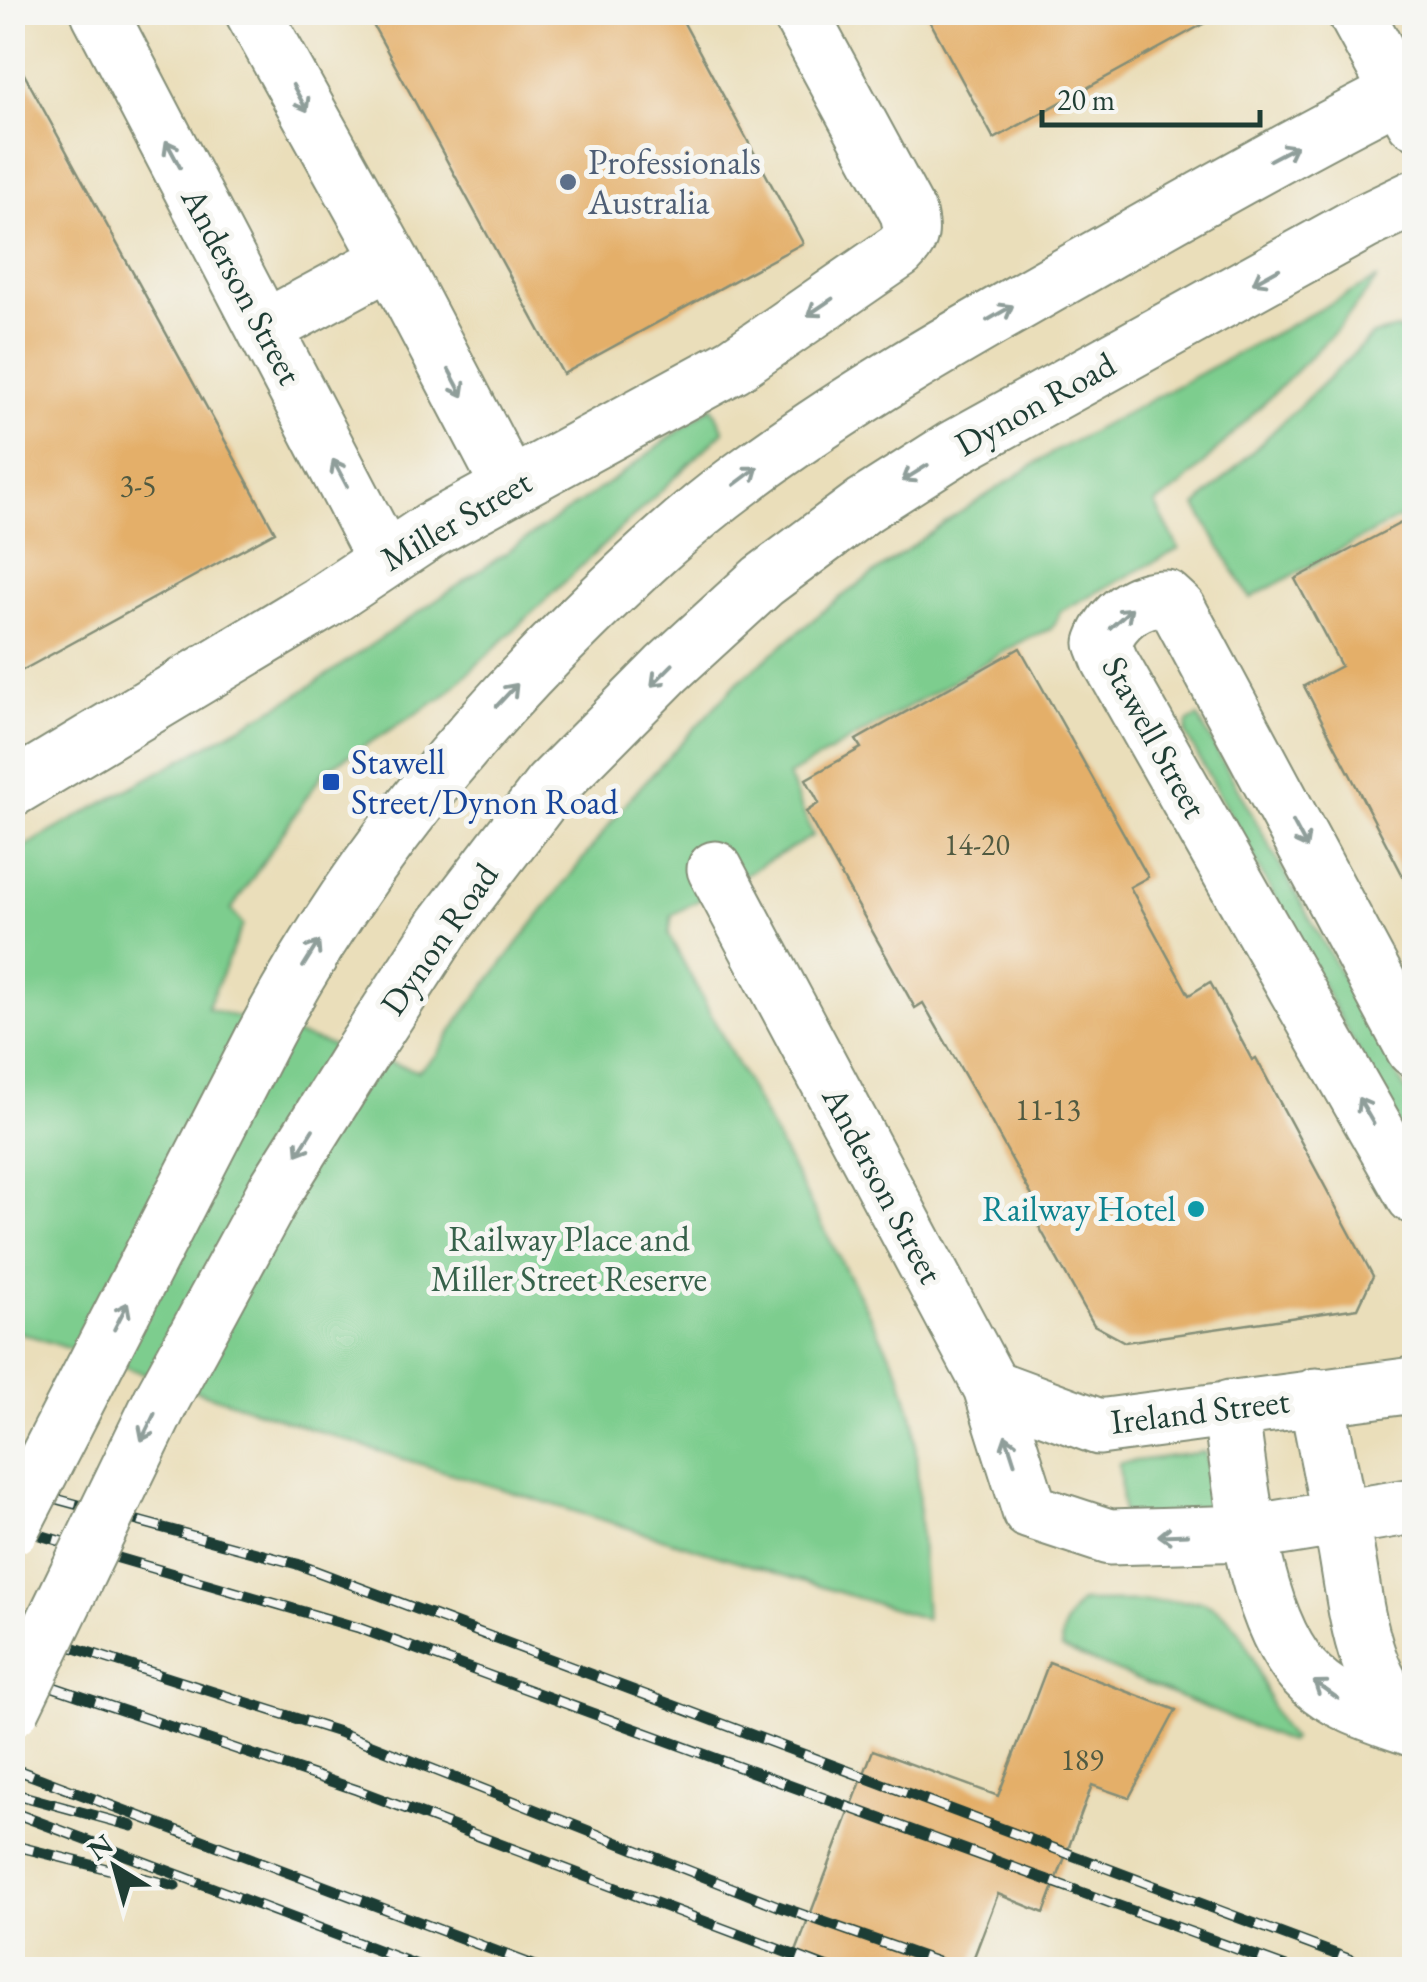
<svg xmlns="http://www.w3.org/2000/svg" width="1427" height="1982" font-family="'EB Garamond',serif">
  <rect width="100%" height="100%" fill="#f6f6f2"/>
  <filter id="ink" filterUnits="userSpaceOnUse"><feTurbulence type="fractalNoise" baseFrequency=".01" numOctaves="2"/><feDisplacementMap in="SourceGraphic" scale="20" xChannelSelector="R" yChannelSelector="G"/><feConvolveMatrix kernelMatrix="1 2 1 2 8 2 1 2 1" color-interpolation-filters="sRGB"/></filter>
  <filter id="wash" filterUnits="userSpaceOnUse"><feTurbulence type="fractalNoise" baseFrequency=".0048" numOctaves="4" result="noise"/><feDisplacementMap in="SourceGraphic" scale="40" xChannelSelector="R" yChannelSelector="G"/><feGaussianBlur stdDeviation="2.25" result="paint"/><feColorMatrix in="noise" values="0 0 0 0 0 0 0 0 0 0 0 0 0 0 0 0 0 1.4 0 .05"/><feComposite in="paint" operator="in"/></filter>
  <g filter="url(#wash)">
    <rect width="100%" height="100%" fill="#eadeba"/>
    <path fill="#7dcd8e" stroke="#4e8561" stroke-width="2.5" d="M1378,278l-42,53 -154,154 -27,19 24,45 -118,62 -10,18 -23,9 -240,138 25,60 -141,79 -3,20 231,438 14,49 12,197 -532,-163 -381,-126v-477l283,-157 327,-223 89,-67 12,25 -281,266 -119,74 -93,139 12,15 -36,83 211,63 19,-16 25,-39 168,-218 108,-116 99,-82 113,-81 102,-66z
      M1397,329l17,8v173l-164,88 -54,-92 177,-171z
      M1198,717l216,389v49l-228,-421 2,-12z
      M1205,1452l14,63 -96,3 -4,-55z
      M1200,1601c61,20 54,97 92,138l-3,3 -227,-93c-3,-15 7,-38 20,-47z"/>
    <g id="blocks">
      <path fill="#e4af69" d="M366,12h312l125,231 -240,131z
        M925,12h300l-231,127z
        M12,52l263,480 -263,144z
        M1414,516v381l-110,-211 37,-20 -46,-87z
        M1020,648l128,229 -18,10 59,108 21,-13 42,78 4,-2 117,218 -15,32 -233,34 -31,-17 -58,-104 7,-5 -59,-107 -61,-106 -8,5 -109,-196 13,-9 -13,-24 55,-31 -5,-8z
        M1049,1662l127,48 -47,88 -37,-13 -48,128 -46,-19 -29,76h-180l84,-220 125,46z"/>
    </g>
  </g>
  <g filter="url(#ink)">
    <use href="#blocks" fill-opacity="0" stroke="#848e77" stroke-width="2.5"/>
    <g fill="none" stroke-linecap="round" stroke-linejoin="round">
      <g stroke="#848e77" stroke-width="59">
        <path id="street" d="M99,12l286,548
          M253,12l138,248 119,227
          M265,328l126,-68
          M12,789l308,-185 111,-74 303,-165 165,-114c14,-14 13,-21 9,-38l-109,-201
          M715,869l276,518 39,124 79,26 140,-4 165,-27
          M1414,1049l-236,-440 -12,-11c-30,0 -53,18 -63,45l7,18 304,535
          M991,1387l108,40 315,-42
          M1316,1396c10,51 20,102 30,153 11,61 15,134 68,176
          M1230,1408c11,75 23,219 81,271 29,27 67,37 103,50"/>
      </g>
      <g stroke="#848e77" stroke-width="59">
        <path id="secondary" d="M1355,12l59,108"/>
      </g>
      <g stroke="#848e77" stroke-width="59">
        <path id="primary" d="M263,1038c82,-157 192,-294 318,-418 50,-49 103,-99 160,-141 111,-83 231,-150 351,-218 107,-61 213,-121 322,-176
          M357,1060l87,-134 107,-140 116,-117 96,-88 102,-76 91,-58 408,-225 50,-24"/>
      </g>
      <use href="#street" stroke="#fff" stroke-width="55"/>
      <use href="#secondary" stroke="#fff" stroke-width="55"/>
      <use href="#primary" stroke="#fff" stroke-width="55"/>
      <g stroke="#1f3d34" stroke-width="11">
        <path id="rail" d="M12,1487l285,77 1081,406
          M12,1527l347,101 935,342
          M12,1628l327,104 439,174 182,64
          M12,1673l345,117 476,180
          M12,1768l534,202
          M12,1793l120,33
          M12,1812l418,158
          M12,1845l163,41"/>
      </g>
      <use href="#rail" stroke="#f6f6f2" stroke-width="8" stroke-dasharray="22" stroke-linecap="butt"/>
      <g stroke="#848e77" stroke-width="59" stroke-linecap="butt">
        <path id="primary-bridge" d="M12,1527l251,-489
          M12,1709l150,-310 113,-208 82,-131"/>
      </g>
      <use href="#primary-bridge" stroke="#fff" stroke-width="55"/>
    </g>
    <defs><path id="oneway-shaft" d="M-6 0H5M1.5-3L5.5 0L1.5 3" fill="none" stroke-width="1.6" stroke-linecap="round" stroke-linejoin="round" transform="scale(2.5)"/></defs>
    <g stroke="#8f9e9a">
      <use href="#oneway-shaft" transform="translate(300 98) rotate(61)"/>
      <use href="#oneway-shaft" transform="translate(1283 153) rotate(-28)"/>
      <use href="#oneway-shaft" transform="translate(173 154) rotate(-118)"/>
      <use href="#oneway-shaft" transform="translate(1266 276) rotate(151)"/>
      <use href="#oneway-shaft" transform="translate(820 307) rotate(146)"/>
      <use href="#oneway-shaft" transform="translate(1000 313) rotate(-30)"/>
      <use href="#oneway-shaft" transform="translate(456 383) rotate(62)"/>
      <use href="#oneway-shaft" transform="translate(340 473) rotate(-118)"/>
      <use href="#oneway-shaft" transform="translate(915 473) rotate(148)"/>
      <use href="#oneway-shaft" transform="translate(746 476) rotate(-37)"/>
      <use href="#oneway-shaft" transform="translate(1121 618) rotate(-42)"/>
      <use href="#oneway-shaft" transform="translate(662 675) rotate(135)"/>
      <use href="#oneway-shaft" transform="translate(507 695) rotate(-47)"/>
      <use href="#oneway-shaft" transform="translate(1300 835) rotate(62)"/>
      <use href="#oneway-shaft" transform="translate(311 954) rotate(-58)"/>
      <use href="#oneway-shaft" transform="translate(1366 1111) rotate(-120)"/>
      <use href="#oneway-shaft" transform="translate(305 1142) rotate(122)"/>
      <use href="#oneway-shaft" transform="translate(121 1316) rotate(-63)"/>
      <use href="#oneway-shaft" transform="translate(148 1427) rotate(116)"/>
      <use href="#oneway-shaft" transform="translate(1010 1449) rotate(-108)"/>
      <use href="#oneway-shaft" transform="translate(1173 1535) rotate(178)"/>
      <use href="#oneway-shaft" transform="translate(1326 1690) rotate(-145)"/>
    </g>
  </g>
  <circle fill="#5c6f8a" stroke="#f6f6f2" stroke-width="4" cx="568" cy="182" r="10"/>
  <rect fill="#1a4fb4" stroke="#f6f6f2" stroke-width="4" x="321" y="772" width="20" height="20" rx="5"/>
  <circle fill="#0f9aa8" stroke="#f6f6f2" stroke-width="4" cx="1196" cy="1209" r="10"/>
  <g text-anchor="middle" stroke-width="10" stroke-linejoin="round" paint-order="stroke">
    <g font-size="30" fill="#505a41">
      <text x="138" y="496">3-5</text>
      <text x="977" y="855">14-20</text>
      <text x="1048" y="1120">11-13</text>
      <text x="1082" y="1770">189</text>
    </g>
    <g font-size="35" fill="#4e5e75" stroke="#f6f6f2" text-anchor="start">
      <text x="588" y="174">Professionals<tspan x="588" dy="40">Australia</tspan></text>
    </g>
    <g font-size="35" fill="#1f3d34" stroke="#f6f6f2">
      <text transform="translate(242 286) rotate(62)" y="12">Anderson Street</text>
      <text transform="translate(1035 404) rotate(-29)" y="12">Dynon Road</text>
      <text transform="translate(456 520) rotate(-30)" y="12">Miller Street</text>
      <text transform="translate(1155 737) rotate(61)" y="12">Stawell Street</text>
      <text transform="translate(439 939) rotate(-55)" y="12">Dynon Road</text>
      <text transform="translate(883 1185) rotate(62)" y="12">Anderson Street</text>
      <text transform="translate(1200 1411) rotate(-7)" y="12">Ireland Street</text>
    </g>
    <g font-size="35" fill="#164399" stroke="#f6f6f2" text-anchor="start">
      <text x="351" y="774">Stawell<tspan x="351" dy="40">Street/Dynon Road</tspan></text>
    </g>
    <g font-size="35" fill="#0d838f" stroke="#f6f6f2" text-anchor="end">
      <text x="1176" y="1221">Railway Hotel</text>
    </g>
    <g font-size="35" fill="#36614a" stroke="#f6f6f2">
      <text x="569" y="1251">Railway Place and<tspan x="569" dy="40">Miller Street Reserve</tspan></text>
    </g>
  </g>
  <rect width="1427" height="1982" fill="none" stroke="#f6f6f2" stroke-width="50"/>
  <g transform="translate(115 1867) rotate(323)" stroke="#f6f6f2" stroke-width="8" paint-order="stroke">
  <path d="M0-8L18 38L0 25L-18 38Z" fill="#1f3d34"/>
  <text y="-15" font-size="28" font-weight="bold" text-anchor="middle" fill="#1f3d34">N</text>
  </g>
  <path d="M1042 110v15h218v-15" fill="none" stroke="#1f3d34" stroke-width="5"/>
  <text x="1057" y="110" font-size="30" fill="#1f3d34" stroke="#f6f6f2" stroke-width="8" paint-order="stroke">20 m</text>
</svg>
